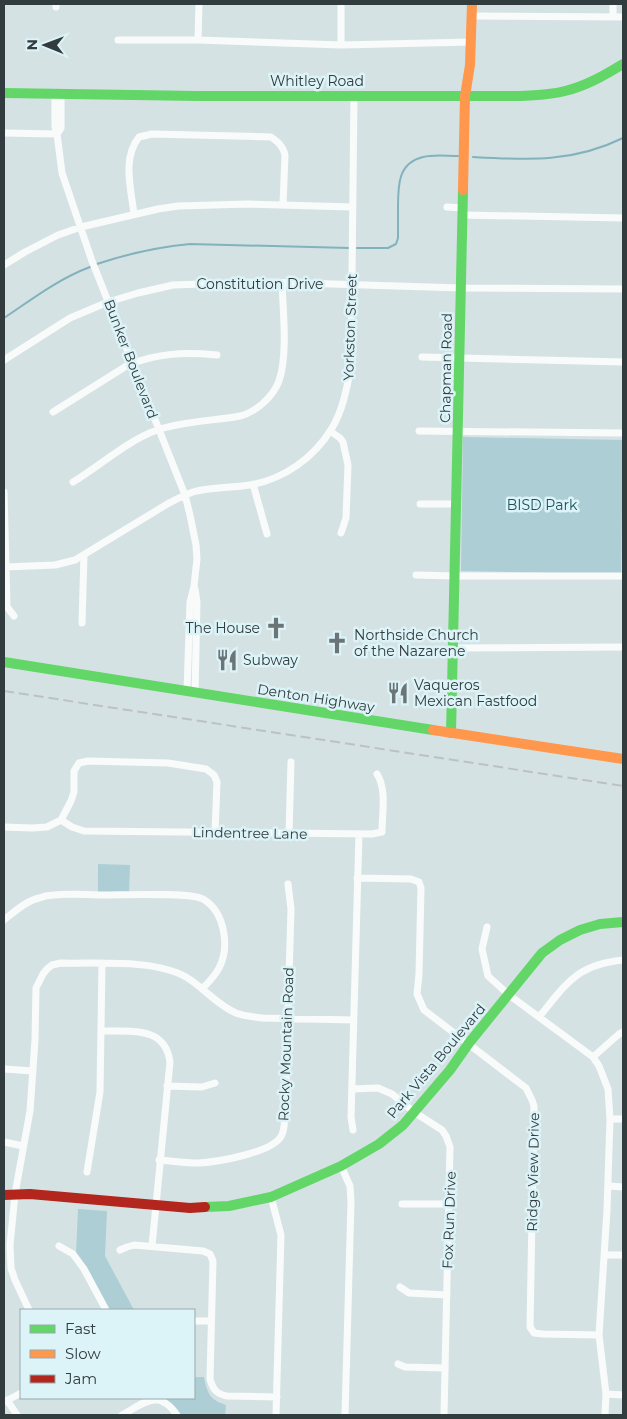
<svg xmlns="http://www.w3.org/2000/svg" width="627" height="1419" font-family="Montserrat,sans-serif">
  <rect width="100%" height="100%" fill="#d5e2e4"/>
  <path fill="#adced4" d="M463,437l160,3 -2,134 -160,-3z
    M98,864l32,1 -1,28 -31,-1z
    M78,1209l29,2 -2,45 29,54h-25l-33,-56z
    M194,1377h10c3,16 6,23 22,28l-1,10h-46l-13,-16 -8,-1h36z"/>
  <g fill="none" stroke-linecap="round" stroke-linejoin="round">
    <path stroke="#82b2bc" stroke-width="2" d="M473,157c55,3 99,6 150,-19
      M357,248h31l8,-4 2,-6c0,-11 0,-21 0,-31 0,-22 0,-44 25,-50 11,-3 24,-1 35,-1
      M97,264c30,-10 61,-17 93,-20l159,4
      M4,318c27,-18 54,-39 86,-51"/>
    <path stroke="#f9fbfb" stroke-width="7" d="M56,4v3
      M472,16l151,1
      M613,16v-12
      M118,40h80l143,5 130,-3
      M198,40l1,-36
      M341,45v-41
      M55,93v34l2,7 5,39 30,88 93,234 5,20 6,30 1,14 -3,27 -4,16 -3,89
      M4,133l53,1
      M57,134l4,-6v-35
      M447,207l16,1
      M134,214c-3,-25 -12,-56 5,-77l13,-3 119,3c7,5 12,9 14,18l-2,50
      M463,215l160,3
      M4,265l21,-13 33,-17 23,-8 77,-18 20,-3 70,-2 105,3
      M422,357l201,5
      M4,360l66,-42 38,-16 30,-9 35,-8 94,-3 195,6 161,1
      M53,412l75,-47c30,-12 56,-13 89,-10
      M330,431l10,7 3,4 5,23 -2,53 -5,15
      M419,431l204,2
      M73,482c28,-17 54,-41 84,-52 27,-9 56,-9 83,-14 16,-4 33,-19 39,-35 9,-27 4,-70 3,-98
      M253,484l14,50
      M4,492l3,115 7,9
      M420,504h36
      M5,567l50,-2 20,-5 94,-57c8,-4 15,-8 24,-11 18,-5 38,-4 57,-7 34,-6 64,-27 82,-57 11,-18 15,-41 19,-61l3,-272
      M416,575l39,1h168
      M195,589l2,13 -2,91
      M82,623l2,-68
      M453,648l170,-1
      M61,820l11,7 12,4 288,3 10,-2c0,-19 5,-42 -5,-58
      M4,827l28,1 15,-1 14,-7 10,-19 3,-9v-21l5,-8 9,-2 80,2 38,6 8,6 3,7 -2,51
      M289,834l2,-72
      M357,878l54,1 8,3 2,6 -2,86 -2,20 7,16 102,78 6,12 2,6 -4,221 4,6 9,1 56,1
      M4,920c10,-8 22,-19 35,-22 5,-2 10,-3 15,-3 17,-2 33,0 50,0 18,0 86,-3 99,4 22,13 27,48 16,69 -4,8 -11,15 -17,21
      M487,927l-5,22 6,27 21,19 84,62 6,9 9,23 2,30 -3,91 -8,125 7,59 -1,21
      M539,1017c28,-34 37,-52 84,-57
      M101,1031c29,1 64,-6 69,31l-18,184
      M593,1057l26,-23 4,-2
      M4,1069l29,2
      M167,1086l35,1 13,-4
      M352,1089l26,-1 14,6 22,18 28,18 4,6 4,11 -6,268
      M610,1119h13
      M353,1130l-2,-13 8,-283
      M4,1142l19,4
      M159,1160c13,1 26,3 40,3 18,-1 70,-10 81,-25 5,-6 4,-15 5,-22l6,-207 -3,-25
      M341,1166l9,20 1,16 -6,213
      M87,1172l13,-80 2,-128
      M608,1186l15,1
      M271,1197l10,38 -5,180
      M402,1204h47
      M59,1246l14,8 11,15 22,41
      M120,1250l7,-3 7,-2 69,6 7,3 3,7 -3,118c3,11 7,15 17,17l50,1
      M604,1255h19
      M400,1287l9,6 38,2
      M29,1310l-14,-30 -4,-12 -1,-23 5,-51 15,-83 5,-71 1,-52 7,-14 4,-5 5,-4 9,-2c37,1 93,-4 125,14 17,10 31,28 50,36 8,3 17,4 26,5l91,2
      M194,1321h17
      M398,1364l7,3 40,1
      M606,1394l17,1
      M7,1400l10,15
      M4,1402l17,-9
      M122,1415c22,-12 36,-27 55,0"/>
    <path stroke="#63d668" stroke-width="10" d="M4,93l194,3h323c15,-1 30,-1 44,-5 21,-5 40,-16 58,-27
      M4,662l429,68
      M451,733l12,-543
      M205,1207l24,-1 42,-9 70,-31 38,-22 24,-19 47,-55 19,-27 73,-90 18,-13 20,-10 20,-6 23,-2"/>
    <path stroke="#ff974d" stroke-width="10" d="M463,190l2,-94 5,-31 2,-61
      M433,730l190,29"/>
    <path stroke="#b3261e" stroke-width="10" d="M4,1195l26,-1 160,14 15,-1"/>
    <path stroke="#bdc1c1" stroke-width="2" stroke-dasharray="10 5" stroke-linecap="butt" d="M4,691l619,95"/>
  </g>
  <defs>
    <g id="church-bare" transform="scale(1.725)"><path d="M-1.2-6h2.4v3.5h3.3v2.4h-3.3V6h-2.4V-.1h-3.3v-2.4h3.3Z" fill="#6b7577" stroke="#dcf3f8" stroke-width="2.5" paint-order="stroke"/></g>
    <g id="restaurant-bare" transform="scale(1.725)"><path d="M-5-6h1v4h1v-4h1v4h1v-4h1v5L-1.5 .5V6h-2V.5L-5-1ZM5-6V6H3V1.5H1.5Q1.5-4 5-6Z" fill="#6b7577" stroke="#dcf3f8" stroke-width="2.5" paint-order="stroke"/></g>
  </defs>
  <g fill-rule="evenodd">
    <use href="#church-bare" x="276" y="628"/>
    <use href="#church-bare" x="337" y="643"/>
    <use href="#restaurant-bare" x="227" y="660"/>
    <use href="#restaurant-bare" x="398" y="693"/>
  </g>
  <g text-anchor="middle" stroke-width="5" stroke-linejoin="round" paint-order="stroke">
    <g font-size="14" fill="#323b3d" stroke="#dcf3f8">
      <text x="317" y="86">Whitley Road</text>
      <text x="260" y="289">Constitution Drive</text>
      <text transform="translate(350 327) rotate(-88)" y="5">Yorkston Street</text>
      <text transform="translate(131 359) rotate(69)" y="5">Bunker Boulevard</text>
      <text transform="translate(446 368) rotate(-89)" y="5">Chapman Road</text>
      <text transform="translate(316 698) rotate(9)" y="5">Denton Highway</text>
      <text transform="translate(250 833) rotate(1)" y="5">Lindentree Lane</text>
      <text transform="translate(286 1044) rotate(-88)" y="5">Rocky Mountain Road</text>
      <text transform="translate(436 1061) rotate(-50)" y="5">Park Vista Boulevard</text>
      <text transform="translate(533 1172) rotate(-89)" y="5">Ridge View Drive</text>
      <text transform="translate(449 1220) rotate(-88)" y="5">Fox Run Drive</text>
    </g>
    <g font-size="14" fill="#1a525c" stroke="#dcf3f8">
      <text x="542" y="510">BISD Park</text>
    </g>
    <g font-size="14" fill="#323b3d" stroke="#dcf3f8" text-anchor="start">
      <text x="260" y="633" text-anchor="end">The House</text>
      <text x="354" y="640">Northside Church<tspan x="354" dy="16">of the Nazarene</tspan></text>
      <text x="243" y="665">Subway</text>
      <text x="414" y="690">Vaqueros<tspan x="414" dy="16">Mexican Fastfood</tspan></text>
    </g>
  </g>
  <rect width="627" height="1419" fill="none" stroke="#323b3d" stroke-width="10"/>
  <rect x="20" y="1309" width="175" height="90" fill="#dcf3f8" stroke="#98a9ad"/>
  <rect x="30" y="1325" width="25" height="8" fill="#63d668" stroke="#98a9ad"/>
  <text x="65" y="1334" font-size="15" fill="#323b3d">Fast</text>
  <rect x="30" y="1350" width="25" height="8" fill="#ff974d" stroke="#98a9ad"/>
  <text x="65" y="1359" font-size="15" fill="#323b3d">Slow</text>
  <rect x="30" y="1375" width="25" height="8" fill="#b3261e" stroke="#98a9ad"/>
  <text x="65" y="1384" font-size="15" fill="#323b3d">Jam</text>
  <g transform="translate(45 45) rotate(271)" stroke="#dcf3f8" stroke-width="4" paint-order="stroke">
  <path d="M0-4L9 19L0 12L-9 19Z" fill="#323b3d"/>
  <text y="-8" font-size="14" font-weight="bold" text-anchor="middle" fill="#323b3d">N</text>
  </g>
</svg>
